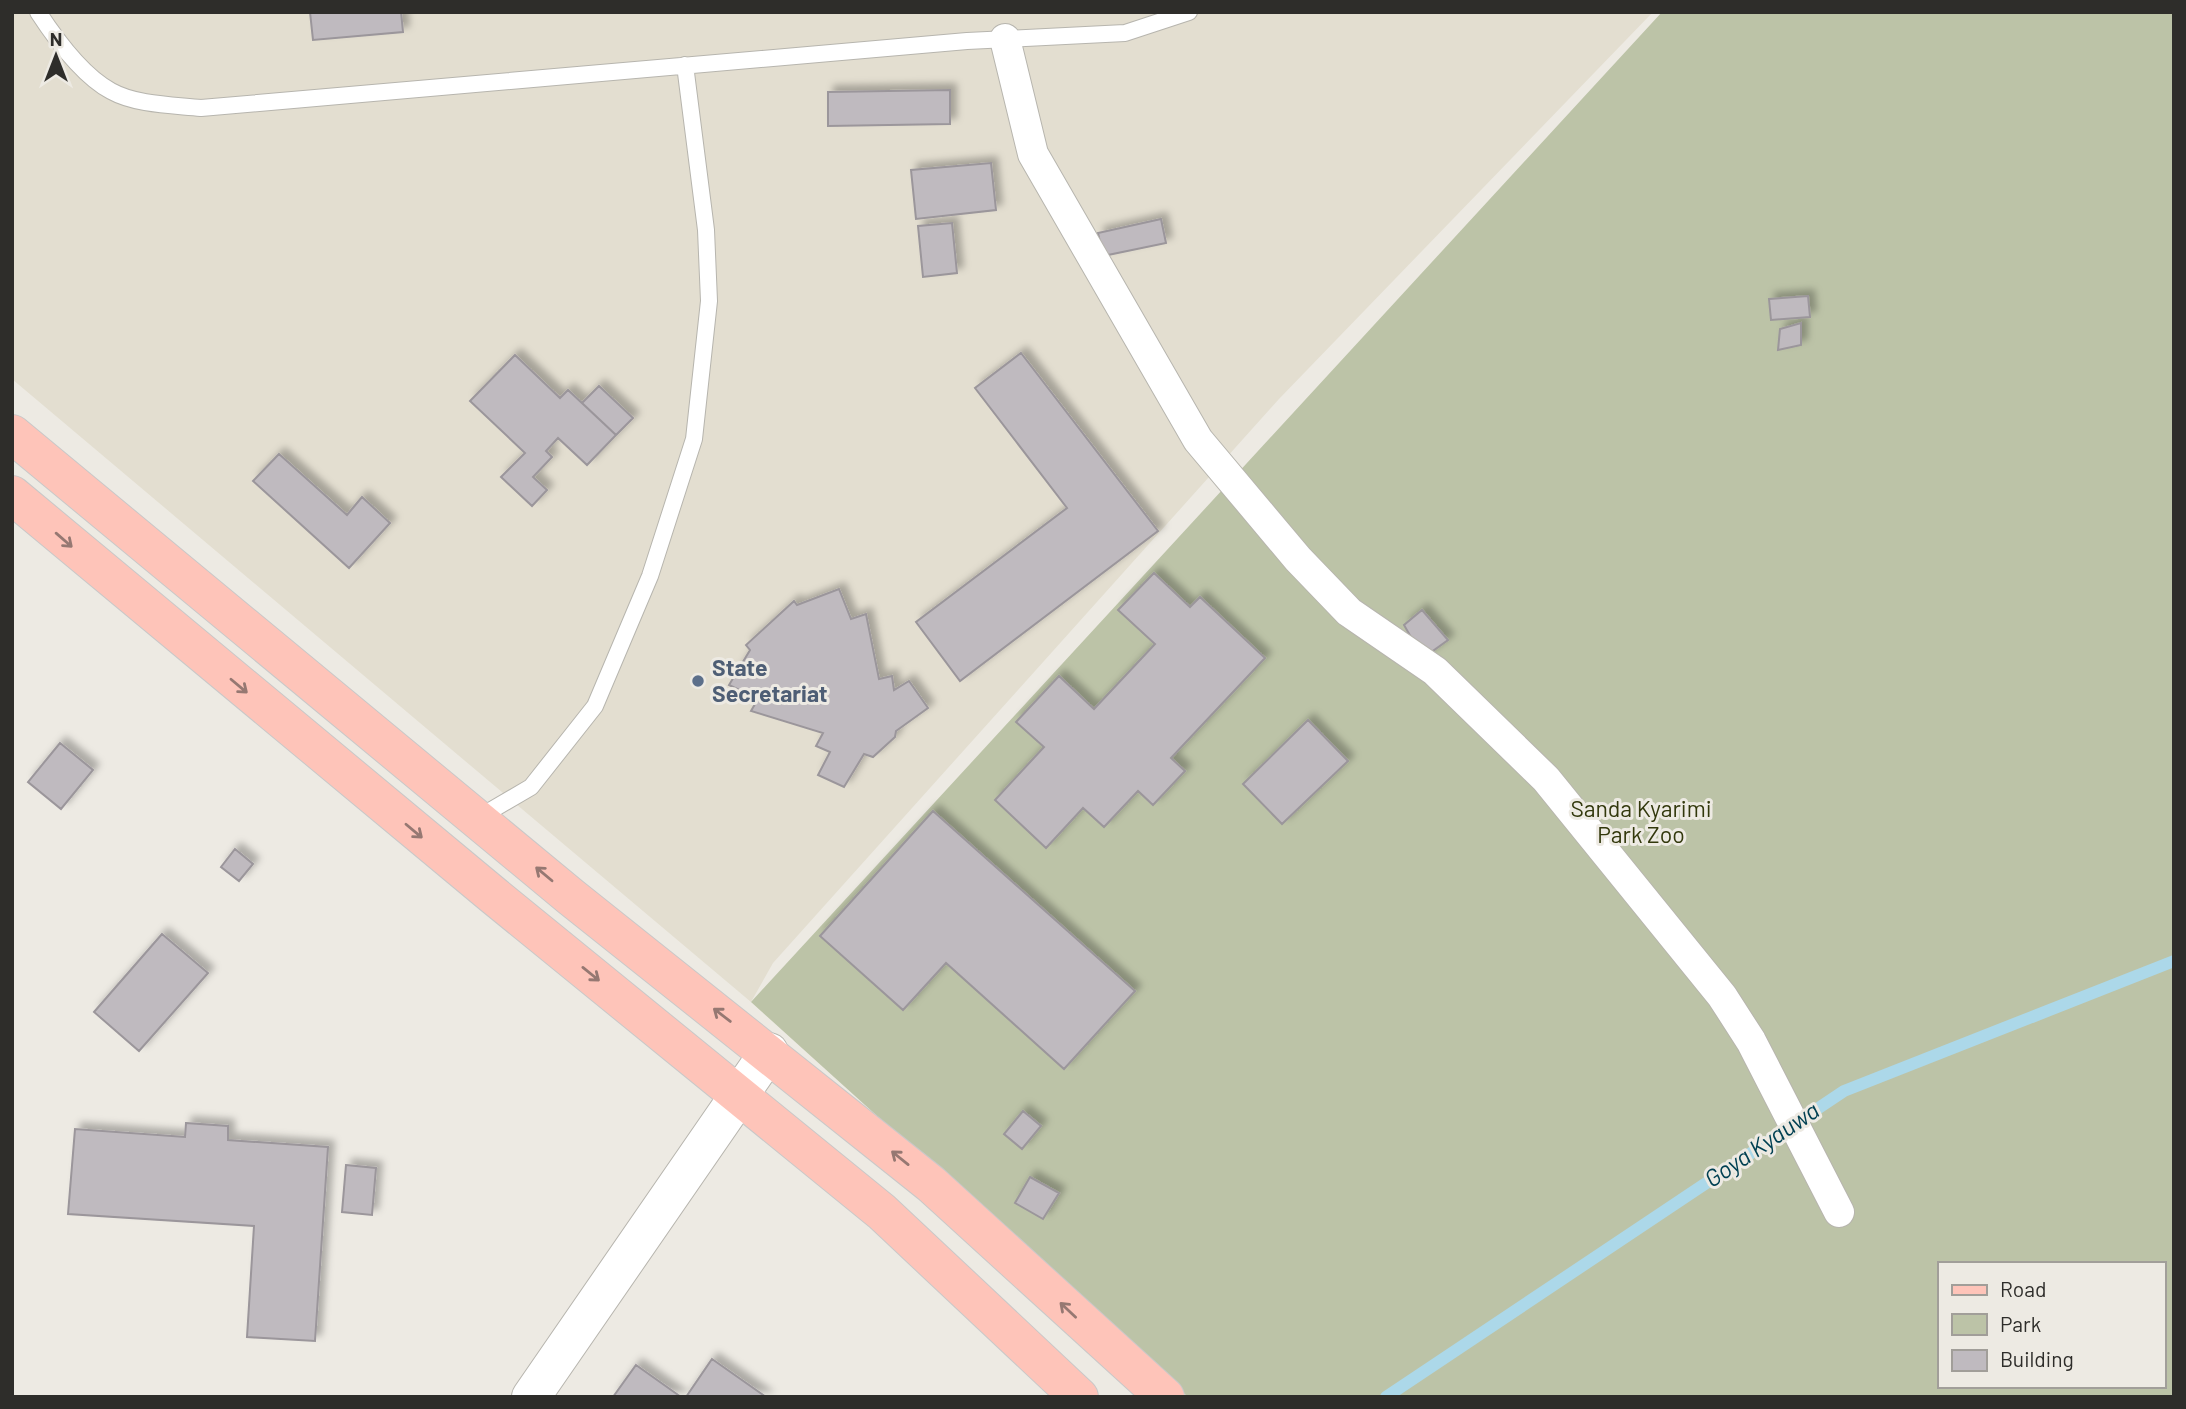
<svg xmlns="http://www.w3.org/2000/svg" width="2186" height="1409" font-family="Barlow,sans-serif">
  <defs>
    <filter id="shadow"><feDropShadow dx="6" dy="-6" stdDeviation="3.5" flood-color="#0004"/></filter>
  </defs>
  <rect width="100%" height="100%" fill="#edeae3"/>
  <path fill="#e3ded0" d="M12,12h1641l-374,387 -506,564 -22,39 -739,-623z"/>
  <path fill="#bcc3a7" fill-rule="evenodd" d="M1662,12h512v1385h-986l-437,-395zM1939,1264h224v122h-224z"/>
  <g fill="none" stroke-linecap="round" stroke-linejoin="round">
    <path stroke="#acd8e9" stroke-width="12" d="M1386,1397l458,-306 330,-130"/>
  </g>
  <path fill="#bfbabf" stroke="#9b969b" stroke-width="2" filter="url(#shadow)" d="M310,12h91l2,20 -90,8z
    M950,90v34l-122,2v-34z
    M991,163l5,47 -80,9 -5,-49z
    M1161,219l5,24 -63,13 -5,-23z
    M952,223l5,50 -34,4 -5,-51z
    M1808,296l2,21 -39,3 -2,-21z
    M1801,323v22l-23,5 2,-21z
    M1021,353l137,178 -198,150 -44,-59 151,-114 -92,-120z
    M515,355l45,43 8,-8 48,45 -29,30 -29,-27 -12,13 6,6 -19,20 14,13 -15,16 -31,-29 24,-24 -55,-52z
    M599,386l34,32 -17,17 -34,-32z
    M279,454l68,61 15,-18 28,26 -41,45 -96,-87z
    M1154,573l36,34 10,-10 65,61 -94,100 14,13 -32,34 -15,-14 -34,36 -21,-19 -37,40 -51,-48 49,-53 -28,-25 43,-46 35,33 61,-65 -37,-34z
    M839,589l12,30 15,-5 13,65 13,-3 2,14 15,-9 19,27 -32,23 -1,6 -22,20 -9,-3 -20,33 -26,-12 12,-23 -14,-6 7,-13 -72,-22 7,-12 -29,-14 21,-35 -4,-5 48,-44 3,4z
    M1422,610l26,30 -25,18 -19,-33z
    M1308,720l40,41 -66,63 -39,-40z
    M60,743l33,27 -32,39 -33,-27z
    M933,811l202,180 -71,78 -118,-106 -43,47 -83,-74z
    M235,849l18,15 -14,17 -18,-14z
    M162,934l46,39 -69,78 -45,-39z
    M1023,1111l18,15 -19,23 -18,-15z
    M186,1123l42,3v14l100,7 -13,194 -68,-4 7,-111 -186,-12 7,-85 110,8z
    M346,1165l30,3 -4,47 -30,-3z
    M1030,1177l29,16 -16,26 -28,-16z
    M712,1359l54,38h-80z
    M636,1365l45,32h-68z"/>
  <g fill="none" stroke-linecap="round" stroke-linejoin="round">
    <g stroke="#b7b5ae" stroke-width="18">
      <path id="lane" d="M38,12c17,26 45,64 73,79 25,14 62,14 90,17l766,-67 158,-8 64,-21
        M478,818l53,-31 64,-81 55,-130 44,-137 15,-138 -3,-71 -21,-165"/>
    </g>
    <g stroke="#b7b5ae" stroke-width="32">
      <path id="street" d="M1005,39l28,115 165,286 100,119 51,53 86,59 111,108 176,217 29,45 88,171"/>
    </g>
    <g stroke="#b7b5ae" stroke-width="40">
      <path id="secondary" d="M531,1397l238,-345"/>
    </g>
    <g stroke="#c9c8c8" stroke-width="40">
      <path id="primary" d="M12,434l559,463 360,287 234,213
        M12,495l481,400 389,317 197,185"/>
    </g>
    <use href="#lane" stroke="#fff" stroke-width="16"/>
    <use href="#street" stroke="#fff" stroke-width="30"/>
    <use href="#secondary" stroke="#fff" stroke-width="38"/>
    <use href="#primary" stroke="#fec4b9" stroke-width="38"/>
  </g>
  <defs><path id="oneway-shaft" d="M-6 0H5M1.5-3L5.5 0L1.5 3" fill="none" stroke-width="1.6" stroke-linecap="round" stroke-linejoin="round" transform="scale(1.75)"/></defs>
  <g stroke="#967872">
    <use href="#oneway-shaft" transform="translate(64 540) rotate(41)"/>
    <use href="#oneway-shaft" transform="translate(239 686) rotate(40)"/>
    <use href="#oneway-shaft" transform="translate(414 831) rotate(40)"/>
    <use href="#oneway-shaft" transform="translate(544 874) rotate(-140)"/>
    <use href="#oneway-shaft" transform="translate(591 974) rotate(39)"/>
    <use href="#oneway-shaft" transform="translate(722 1015) rotate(-142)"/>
    <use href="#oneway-shaft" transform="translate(900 1158) rotate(-141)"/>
    <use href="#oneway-shaft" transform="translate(1068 1310) rotate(-137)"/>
  </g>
  <circle fill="#5c6f8a" stroke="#edeae3" stroke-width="2.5" cx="698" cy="681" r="7"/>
  <g text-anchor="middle" stroke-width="6" stroke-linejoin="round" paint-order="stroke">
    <g font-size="23" font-weight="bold" fill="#4e5e75" stroke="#edeae3" text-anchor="start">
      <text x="712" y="676">State<tspan x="712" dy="26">Secretariat</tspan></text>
    </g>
    <g font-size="23" fill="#32380c" stroke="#edeae3">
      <text x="1641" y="817">Sanda Kyarimi<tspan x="1641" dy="26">Park Zoo</tspan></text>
    </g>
    <g font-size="24" font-style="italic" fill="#004052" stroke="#edeae3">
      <text transform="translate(1762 1145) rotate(-34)" y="8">Goya Kyauwa</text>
    </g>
  </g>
  <rect width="2186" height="1409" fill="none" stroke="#2e2d2a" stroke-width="28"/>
  <rect x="1938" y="1262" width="228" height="126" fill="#edeae3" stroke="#a19e99" stroke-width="2"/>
  <rect x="1952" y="1285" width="35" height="10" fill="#fec4b9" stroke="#a19e99" stroke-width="2"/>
  <text x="2000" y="1297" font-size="21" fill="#2e2d2a">Road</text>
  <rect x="1952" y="1314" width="35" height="21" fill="#bcc3a7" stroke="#a19e99" stroke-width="2"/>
  <text x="2000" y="1332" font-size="21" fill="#2e2d2a">Park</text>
  <rect x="1952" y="1350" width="35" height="21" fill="#bfbabf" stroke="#a19e99" stroke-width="2"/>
  <text x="2000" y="1367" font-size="21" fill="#2e2d2a">Building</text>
  <g transform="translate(56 56)" stroke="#edeae3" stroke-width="5" paint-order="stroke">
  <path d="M0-5L12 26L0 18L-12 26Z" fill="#2e2d2a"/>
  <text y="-10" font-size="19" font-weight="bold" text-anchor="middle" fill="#2e2d2a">N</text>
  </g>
</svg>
